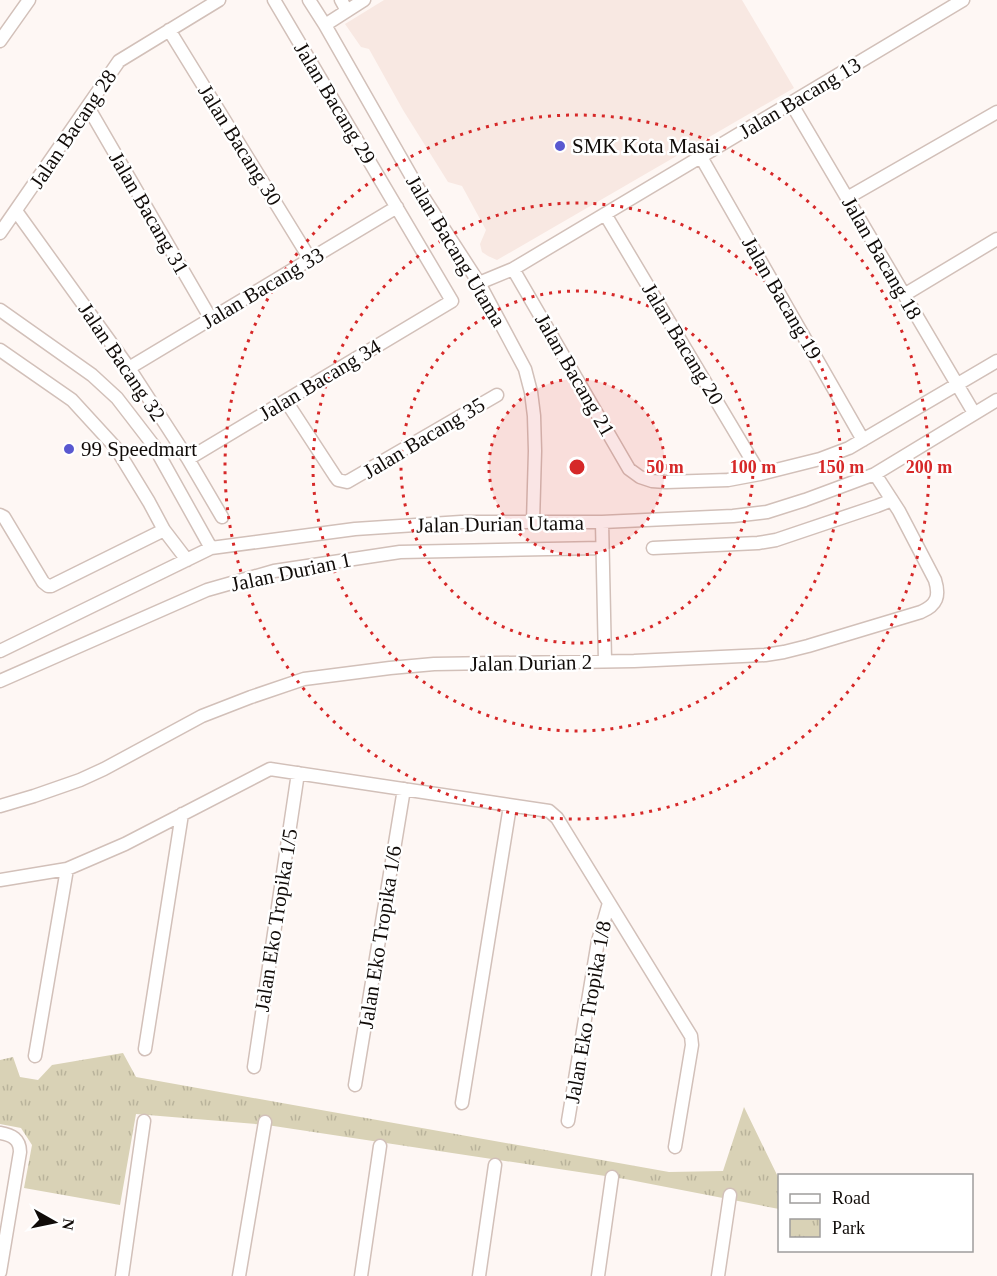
<svg xmlns="http://www.w3.org/2000/svg" width="997" height="1276" font-family="'Times New Roman',serif">
  <defs>
    <pattern id="park-tufts" width="24" height="20" patternUnits="userSpaceOnUse" patternTransform="scale(1.5)"><rect width="24" height="20" fill="#d9d2b6"/><path d="M3 7l-1-3M5 7V3M7 7l1-3M15 17l-1-3M17 17v-4M19 17l1-3" fill="none" stroke="#b9b39b"/></pattern>
  </defs>
  <rect width="100%" height="100%" fill="#fef7f4"/>
  <path fill="#f8e8e2" d="M384,0h358l52,88 -297,172 -9,-4 -6,-4 -2,-8 6,-14 -24,-44 -14,-4 -45,-72 -34,-61 -8,-2 -16,-23z"/>
  <path fill="url(#park-tufts)" d="M123,1053l13,24 533,95 54,-1 21,-64 35,72v30l-154,-30 -358,-54 -131,-11 -16,91 -96,-17 8,-43 -11,-17 -21,-4v-64l13,-3 7,20 18,3 14,-15z"/>
  <g fill="none" stroke-linecap="round" stroke-linejoin="round">
    <g stroke="#d2c0b9" stroke-width="15">
      <path id="street" d="M309,0l16,25 97,170 57,88 46,86 6,23 3,24 1,35 -2,71
        M341,0l6,11
        M325,25l39,-25
        M169,30l141,229
        M0,41l29,-41
        M791,103l183,310
        M88,107l123,212
        M701,157l162,283
        M847,198l150,-86
        M16,211l113,157 59,91 34,58
        M605,214l155,260
        M0,233l119,-172 100,-61
        M513,269l116,200 11,8 12,4 14,1 62,-2 32,-6 60,-15 29,-11 148,-87
        M479,283l34,-14 450,-269
        M904,295l93,-56
        M0,310l92,65 25,23 37,48 57,102
        M0,350l72,50 44,48 33,54 15,28 23,30
        M129,368l268,-161
        M286,401l49,75 3,4 9,2 150,-87
        M188,459l264,-158 -178,-301
        M0,515l4,2 39,65 5,4h3l113,-56
        M602,522l3,139
        M653,548l105,-5 18,-3 101,-34 15,-6
        M0,651l211,-103 144,-19 106,-7h141l131,-6 34,-4 38,-12 70,-26 122,-74
        M0,681l207,-91 67,-19 126,-19 202,-4
        M0,806l34,-10 46,-16 24,-11 98,-53 49,-19 53,-18 86,-11 44,-4 200,-3 131,-6 19,-3 24,-6 113,-34c16,-7 19,-16 14,-32l-36,-69 -24,-37
        M0,880l67,-11 58,-25 145,-75 279,42 8,7 134,218 1,9 -17,102
        M145,1049l37,-235
        M35,1056l32,-187
        M254,1067l44,-294
        M355,1085l49,-296
        M462,1103l48,-297
        M568,1121l30,-180 11,-38
        M0,1133c12,2 20,6 20,19l-20,120
        M122,1276l22,-155
        M239,1276l26,-154
        M361,1276l19,-130
        M479,1276l16,-111
        M598,1276l14,-99
        M718,1276l12,-81"/>
    </g>
    <use href="#street" stroke="#fff" stroke-width="12"/>
  </g>
  <circle cx="577" cy="467" r="88" fill="#d62828" fill-opacity=".12"/>
  <g fill="none" stroke="#d62828" stroke-width="3" stroke-dasharray="3 6">
    <circle cx="577" cy="467" r="88"/>
    <circle cx="577" cy="467" r="176"/>
    <circle cx="577" cy="467" r="264"/>
    <circle cx="577" cy="467" r="352"/>
  </g>
  <g fill="#5958d0" stroke="#fff" stroke-width="2">
    <circle cx="560" cy="146" r="6"/>
    <circle cx="69" cy="449" r="6"/>
  </g>
  <g text-anchor="middle" stroke-width="5" stroke-linejoin="round" paint-order="stroke">
    <g font-size="21" fill="#100b08" stroke="#fff">
      <text transform="translate(800 98) rotate(-31)" y="7">Jalan Bacang 13</text>
      <text transform="translate(335 103) rotate(59)" y="7">Jalan Bacang 29</text>
      <text transform="translate(73 129) rotate(-56)" y="7">Jalan Bacang 28</text>
      <text transform="translate(240 145) rotate(58)" y="7">Jalan Bacang 30</text>
      <text transform="translate(149 213) rotate(60)" y="7">Jalan Bacang 31</text>
      <text transform="translate(456 251) rotate(59)" y="7">Jalan Bacang Utama</text>
      <text transform="translate(882 258) rotate(60)" y="7">Jalan Bacang 18</text>
      <text transform="translate(263 288) rotate(-31)" y="7">Jalan Bacang 33</text>
      <text transform="translate(782 298) rotate(60)" y="7">Jalan Bacang 19</text>
      <text transform="translate(683 344) rotate(59)" y="7">Jalan Bacang 20</text>
      <text transform="translate(122 362) rotate(56)" y="7">Jalan Bacang 32</text>
      <text transform="translate(575 375) rotate(60)" y="7">Jalan Bacang 21</text>
      <text transform="translate(320 380) rotate(-31)" y="7">Jalan Bacang 34</text>
      <text transform="translate(424 438) rotate(-31)" y="7">Jalan Bacang 35</text>
      <text transform="translate(500 524) rotate(-1)" y="7">Jalan Durian Utama</text>
      <text transform="translate(291 572) rotate(-12)" y="7">Jalan Durian 1</text>
      <text transform="translate(531 663) rotate(-1)" y="7">Jalan Durian 2</text>
      <text transform="translate(276 920) rotate(-81)" y="7">Jalan Eko Tropika 1/5</text>
      <text transform="translate(380 937) rotate(-81)" y="7">Jalan Eko Tropika 1/6</text>
      <text transform="translate(588 1012) rotate(-80)" y="7">Jalan Eko Tropika 1/8</text>
    </g>
    <g font-size="21" fill="#100b08" stroke="#fff" text-anchor="start">
      <text x="572" y="153">SMK Kota Masai</text>
      <text x="81" y="456">99 Speedmart</text>
    </g>
  </g>
  <circle cx="577" cy="467" r="9" fill="#d62828" stroke="#fff" stroke-width="3"/>
  <g font-size="18" text-anchor="middle" font-weight="bold" fill="#d62828" stroke="#fff" stroke-width="5" stroke-linejoin="round" paint-order="stroke">
    <text x="665" y="473">50 m</text>
    <text x="753" y="473">100 m</text>
    <text x="841" y="473">150 m</text>
    <text x="929" y="473">200 m</text>
  </g>
  <rect x="778" y="1174" width="195" height="78" fill="#ffffff" stroke="#9f9d9c" stroke-width="1.5"/>
  <rect x="790" y="1194" width="30" height="9" fill="#ffffff" stroke="#9f9d9c" stroke-width="1.5"/>
  <text x="832" y="1204" font-size="18" fill="#100b08">Road</text>
  <rect x="790" y="1219" width="30" height="18" fill="url(#park-tufts)" stroke="#9f9d9c" stroke-width="1.5"/>
  <text x="832" y="1234" font-size="18" fill="#100b08">Park</text>
  <g transform="translate(54 1222) rotate(99)" stroke="#ffffff" stroke-width="4.5" paint-order="stroke">
  <path d="M0-4.5L10 22L0 15L-10 22Z" fill="#100b08"/>
  <text y="-9" font-size="16" font-weight="bold" text-anchor="middle" fill="#100b08">N</text>
  </g>
</svg>
